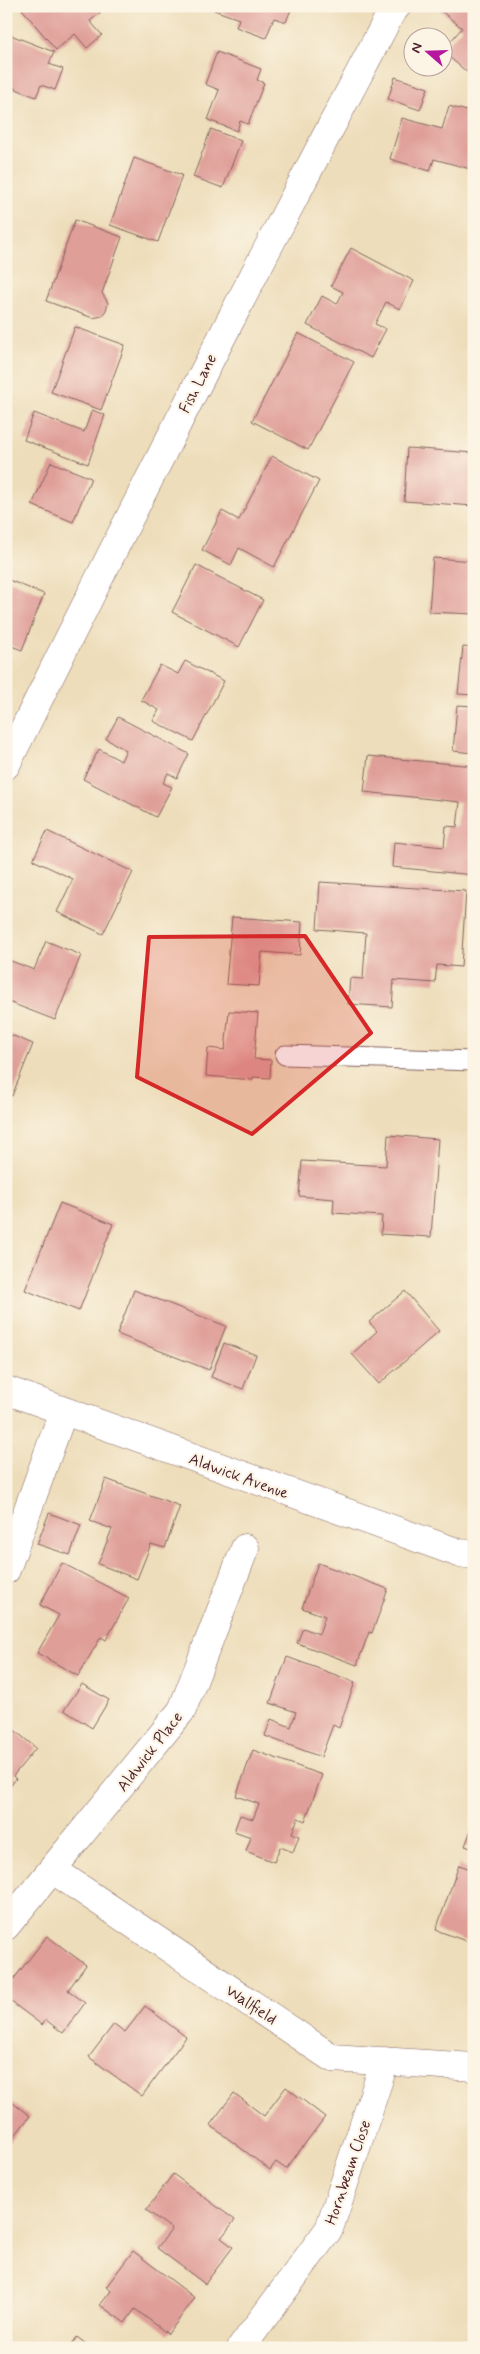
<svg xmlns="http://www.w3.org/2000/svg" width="480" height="2354" font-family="Mynerve,sans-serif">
  <rect width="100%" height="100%" fill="#fcf5e5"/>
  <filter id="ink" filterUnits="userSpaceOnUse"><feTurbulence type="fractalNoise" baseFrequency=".02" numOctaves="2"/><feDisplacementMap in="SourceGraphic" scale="10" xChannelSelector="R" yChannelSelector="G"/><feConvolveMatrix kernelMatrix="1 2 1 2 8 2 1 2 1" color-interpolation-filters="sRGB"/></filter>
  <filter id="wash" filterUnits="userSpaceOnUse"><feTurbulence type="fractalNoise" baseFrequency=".0096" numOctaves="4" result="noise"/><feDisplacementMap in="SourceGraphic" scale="20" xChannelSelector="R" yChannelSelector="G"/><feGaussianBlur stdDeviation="1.12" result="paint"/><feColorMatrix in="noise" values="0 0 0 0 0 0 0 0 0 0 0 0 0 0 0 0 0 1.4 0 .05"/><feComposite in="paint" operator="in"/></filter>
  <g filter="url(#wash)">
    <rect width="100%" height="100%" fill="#edddba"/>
    <g id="blocks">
      <path fill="#df9e98" d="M24,6h71l5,7 -10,8 12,14 -15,13 -12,-14 -19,16 -34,-41z
        M215,6h76l1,1 -6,15 -12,-4 -8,20 -30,-11 3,-8 -25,-9z
        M443,6h31v72l-32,-27 20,-23 -22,-18z
        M8,34l46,18 -5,12 14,5 -8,21 -14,-5 -5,12 -30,-12z
        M217,52l44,17 -4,11 7,3 -16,41 -8,-3 -3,10 -29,-11 11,-30 -14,-6z
        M395,77l33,11 -8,22 -32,-11z
        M449,106l25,7v57l-40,-11 -4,12 -40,-12 12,-41 40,11z
        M211,129l30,12 -18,47 -30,-11z
        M134,158l48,17 -24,67 -48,-17z
        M75,220l47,17 -20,56 6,10 -2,7 -4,6 -9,2 -47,-17z
        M351,248l63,33 -14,28 -14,-7 -11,22 11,5 -15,29 -64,-33 15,-29 15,8 6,-12 -12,-6z
        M75,327l50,18 -24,65 -50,-18z
        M298,333l56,29 -46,88 -56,-29z
        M92,410l13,5 -17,49 -64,-24 10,-27 50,19z
        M407,448l67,5v53l-70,-5z
        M272,456l47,25 -45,86 -35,-19 -8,17 -29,-15 20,-39 17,9z
        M51,462l40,16 -18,44 -41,-17z
        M433,558l41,3v53l-45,-2z
        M196,565l67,35 -24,47 -67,-35z
        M6,579l38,15 -22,56 -16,-6z
        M463,647l11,1v47l-16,-1z
        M185,661l39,20 -31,60 -40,-20 6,-11 -18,-10 19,-35 18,9z
        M457,705l17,1v47l-21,-2z
        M118,717l71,37 -12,24 -9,-5 -5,10 9,4 -16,30 -73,-38 16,-30 22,12 5,-11 -20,-11z
        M368,756l106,10v109l-82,-8 2,-25 50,5 2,-21 11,1 3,-25 -96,-10z
        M47,831l86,41 -30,62 -46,-22 16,-33 -40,-19z
        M320,882l146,9 -5,76 -24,-2 -2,18 -41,-3 -2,27 -44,-3 2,-26 13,1 3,-46 -49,-4z
        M232,917l70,5 -2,33 -38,-3 -3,34 -33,-2z
        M46,941l35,14 -26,65 -49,-19v-42l28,11z
        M229,1011l29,2 -4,46 17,1 -1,18 -17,-1v3l-47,-4 2,-28 17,2z
        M6,1033l27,11 -21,52 -6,-3z
        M388,1135l50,4 -7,98 -50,-3 1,-18 -49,-3 1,-14 -35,-3 3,-35 84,5z
        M60,1203l53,21 -34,87 -54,-21z
        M134,1290l92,36 -17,44 -92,-36z
        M405,1291l34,40 -60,53 -27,-30 25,-23 -8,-9z
        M224,1343l32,12 -13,34 -32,-12z
        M106,1479l74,27 -15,42 -14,-4 -14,35 -39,-15 14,-35 -22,-8z
        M49,1513l32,12 -11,30 -33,-11z
        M62,1563l67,35 -23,42 -5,-3 -23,39 -41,-23 22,-38 -19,-10z
        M318,1563l70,26 -16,44 -3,-1 -12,33 -60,-22 6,-15 16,6 6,-18 -23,-8z
        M287,1657l68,25 -16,46 -6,-3 -12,32 -56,-21 6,-17 20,8 5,-15 -26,-9z
        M82,1684l27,16 -17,28 -28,-18z
        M6,1723l30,25 -23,28 3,3 -10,12z
        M253,1750l69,25 -17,46 -7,-3 -6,15 7,3 -6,16 -13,-5 -6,15 -28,-11 5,-14 -17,-6 6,-16 13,4 6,-15 -23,-8z
        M474,1822v27l-9,-3z
        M459,1865l15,5v74l-38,-14z
        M47,1936l39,29 -18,25 17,13 -22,30 -17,-13 -4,5 -36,-27v-9z
        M145,2006l41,31 -44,59 -53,-39 25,-33 11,8z
        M286,2087l39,30 -39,52 -10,-7 -6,8 -60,-45 24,-32 30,23z
        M6,2098l24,18 -24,31z
        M173,2174l62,46 -14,18 12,9 -28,37 -48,-36 15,-19 -26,-19z
        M133,2251l62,47 -27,36 -33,-25 -10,14 -25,-18 11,-14 -5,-4z
        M77,2337l14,11h-22z"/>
    </g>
  </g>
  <g filter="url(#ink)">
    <use href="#blocks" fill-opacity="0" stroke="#83625d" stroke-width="1"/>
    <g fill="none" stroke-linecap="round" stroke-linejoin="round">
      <g stroke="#83625d" stroke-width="21">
        <path id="service" d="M285,1055l189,6"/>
      </g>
      <g stroke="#83625d" stroke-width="29">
        <path id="minor" d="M6,1390l453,163 15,2
          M6,1570l57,-158
          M53,1870l279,188 142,9
          M6,1926l176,-216 63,-162
          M241,2348l88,-119 56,-168"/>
      </g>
      <g stroke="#83625d" stroke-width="29">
        <path id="tertiary" d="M6,765c125,-253 253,-503 385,-752l6,-7"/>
      </g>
      <use href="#service" stroke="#fff" stroke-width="19"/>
      <use href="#minor" stroke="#fff" stroke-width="28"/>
      <use href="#tertiary" stroke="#fff" stroke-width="28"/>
    </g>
  </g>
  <path fill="#d62828" fill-opacity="0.2" stroke="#d62828" stroke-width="4" stroke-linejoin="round" d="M305,936l66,97 -119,101 -115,-57 12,-140z"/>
  <g text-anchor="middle" stroke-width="4.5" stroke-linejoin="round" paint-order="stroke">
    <g font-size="16" fill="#4a1f2b" stroke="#fcf5e5">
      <text transform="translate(197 383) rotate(-63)" y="6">Fish Lane</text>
      <text transform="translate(239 1475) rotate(20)" y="6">Aldwick Avenue</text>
      <text transform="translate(149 1751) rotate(-52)" y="6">Aldwick Place</text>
      <text transform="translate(252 2004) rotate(34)" y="6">Wallfield</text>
      <text transform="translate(347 2172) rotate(-71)" y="6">Hornbeam Close</text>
    </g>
  </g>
  <rect width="480" height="2354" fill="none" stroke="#fcf5e5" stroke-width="25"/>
  <g transform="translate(428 52) rotate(290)"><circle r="24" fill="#fcf5e5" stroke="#b59f9b"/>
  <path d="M0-4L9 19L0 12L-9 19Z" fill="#b5179e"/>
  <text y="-8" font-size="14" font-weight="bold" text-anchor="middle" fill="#4a1f2b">N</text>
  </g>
</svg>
